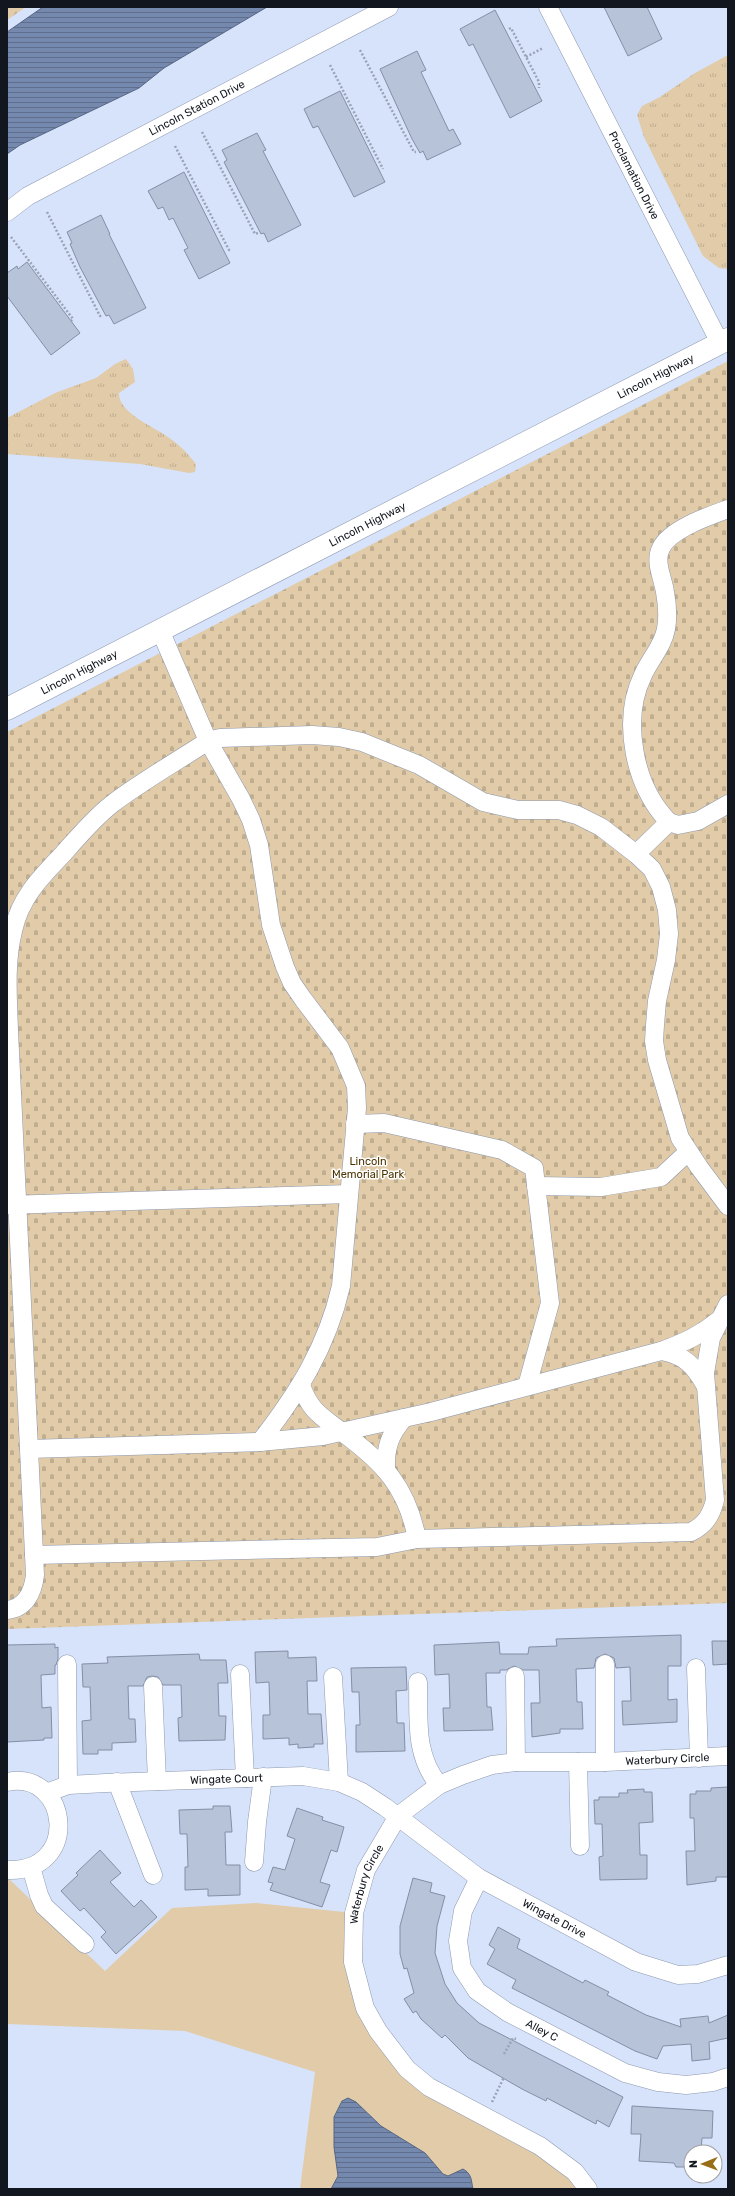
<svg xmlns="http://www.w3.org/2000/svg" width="735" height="2196" font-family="Rubik,sans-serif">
  <defs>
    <pattern id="grass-tufts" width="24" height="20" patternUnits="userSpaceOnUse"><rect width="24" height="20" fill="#e1cba8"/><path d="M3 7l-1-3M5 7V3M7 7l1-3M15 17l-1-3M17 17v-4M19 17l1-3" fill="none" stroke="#c0ae90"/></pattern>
    <pattern id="forest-firs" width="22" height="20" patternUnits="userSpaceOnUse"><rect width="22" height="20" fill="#e1cba8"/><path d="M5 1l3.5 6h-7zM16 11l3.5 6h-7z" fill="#c0ae90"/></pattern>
    <pattern id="cemetery-stones" width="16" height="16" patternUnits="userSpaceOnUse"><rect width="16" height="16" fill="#e1cba8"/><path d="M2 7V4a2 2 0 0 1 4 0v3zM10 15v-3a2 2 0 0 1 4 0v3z" fill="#c0ae90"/></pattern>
    <pattern id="water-rules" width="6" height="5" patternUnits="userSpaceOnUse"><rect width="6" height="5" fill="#7588ae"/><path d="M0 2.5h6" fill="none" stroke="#5f6e8d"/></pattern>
  </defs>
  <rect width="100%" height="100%" fill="#d7e3fb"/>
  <path fill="url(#grass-tufts)" d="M728,55v214l-9,-1 -16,-12 -59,-119 -7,-22 5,-9 18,-9 35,-24z
    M126,359l7,10 2,13 -16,11c-1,21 39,35 53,47 10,7 17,15 24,24l-1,8 -6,1 -49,-9 -133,-10v-36l48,-25 41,-15 19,-14z"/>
  <path fill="url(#forest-firs)" d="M7,7h19l-19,13z"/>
  <path fill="url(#cemetery-stones)" d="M728,361v1242l-721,26v-897z"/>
  <path fill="#e1cba8" d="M7,1877l98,94 67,-63 84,-5 98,10 11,95 42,61 133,77 48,43h-288l15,-117 -130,-41 -178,-7z"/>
  <path fill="url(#water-rules)" stroke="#576683" d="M43,7h224l-103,61 -25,20 -119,57 -13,9v-122z
    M348,2098l8,4 25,24 44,27 18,21 5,2 15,-7c9,5 8,11 10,20h-142l7,-13 -4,-29v-30l8,-16z"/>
  <path fill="#b7c3d9" stroke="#848fa5" d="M604,7h43l15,32 -34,17z
    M495,10l47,91 -32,17 -37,-74 -4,2 -9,-17z
    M417,51l9,19 -5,2 28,59 4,-2 8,15 -34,16 -4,-9 -3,2 -8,-14 -32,-70z
    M340,91l45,91 -31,15 -36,-71 -5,2 -9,-19z
    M257,133l9,17 -3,1 38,74 -33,17 -4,-9 -3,1 -37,-72 3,-2 -5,-10z
    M184,172l46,91 -31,16 -15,-29 4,-2 -15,-30 -4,2 -6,-13 -5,2 -10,-18z
    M101,215l9,19h-1l37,74 -32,16 -5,-9 -3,1 -26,-49 -10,-23 2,-1 -5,-11z
    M27,262l53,71 -29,22 -44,-59v-23l10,-7 1,3z
    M681,1635v31h-13v34l9,-1v23l-54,3 -1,-24h9l-1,-34 -14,1 -2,-10 -9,-4 -9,4 -2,10 -18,1 1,33h5l1,27h-23v4l-28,4 -1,-34h9l-1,-33h-16l-9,-4 -8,4h-6v3h-14l1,34h4l2,23 -49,1 -1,-23h7l-1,-34 -14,1 -1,-30 65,-3 1,12h28l1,-7 28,-1 -1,-7z
    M712,1641h16v23l-15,1z
    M55,1644v4l3,-1v12l-2,6h-1v9l-14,1 1,33 9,-1 1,31h-8v2l-37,2v-97z
    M288,1651v7l28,-1 1,24h-10l1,33h13l2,30h-9v3l-16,1v-4l-9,1v-7l-26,1v-24h7l-1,-33 -13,1 -1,-31z
    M199,1654l1,6h26l2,23h-10l1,33h7l-1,24 -46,1 -1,-23 4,-1 -1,-32h-18l-5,-8 -6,-1 -5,1 -4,9h-15l1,33h6l1,23 -24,1v7h-14v4h-15l-1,-33 9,-1 -1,-33h-7l-1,-23 26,-1 -1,-6z
    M406,1667l1,23 -11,1 1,32h7l1,28 -49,1v-27h4l-1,-33h-7l-1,-24z
    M728,1787v90h-12v4l-29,4 -1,-34h9l-1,-33h-4v-24h6v-3h15v-3z
    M644,1789v3h8l1,30 -14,1 1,32h7v24l-47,1 -1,-23 4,-1 -1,-32h-7l-1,-24h5v-3h20v-4h9l-1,-3z
    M213,1806h17l2,26h-7l1,33h14v30l-32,1v-7l-23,1v-23h3l-1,-33h-7l-1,-24 34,-1z
    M297,1808l26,9 -1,3 22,7 -7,25 -6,-2 -11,32 10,3 -8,22 -52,-17 3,-7 -5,-1 5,-15 12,3 10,-31 -8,-3z
    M100,1850l21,23 -11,9 24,25 7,-7 16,17 -41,37 -15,-17 5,-5 -22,-24 -4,3 -19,-20 17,-16 -2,-2z
    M413,1878l19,5 -2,9 15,4 -8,30 -2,27 10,31 12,19 22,20 144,74 -14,30 -12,-7 -1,4 -49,-26 -1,3 -24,-12 -54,-31 -23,-23 -3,3 -21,-19 -5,-8 -3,2 -9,-14 10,-6 -7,-25 -3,1 -4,-15v-28z
    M498,1927l22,12 -3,9 66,35 2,-3 24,12 -2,3 39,20 35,12 -1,-8 28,-3 1,7 19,-8v23l-19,4 1,17 -18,2 -1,-17 -28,2 -6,13 -22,-8 -123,-63 4,-8 -29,-16 8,-15 -6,-4z
    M632,2106l81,5 -1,27h-10l-1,14h-10v15h-15l-2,-4 -35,-2 2,-27h-10z"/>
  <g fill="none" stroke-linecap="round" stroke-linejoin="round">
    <g stroke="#8d99ae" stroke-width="19">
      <g id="minor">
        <path id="s1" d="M548,7l172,336"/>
        <path id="s2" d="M7,212l21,-16 361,-189"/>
        <path d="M160,630l48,111 33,58 10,21 8,25 12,80 14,42 7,16 11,16 37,49 16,38 1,22 -16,178c-14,61 -43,107 -81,156"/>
        <path d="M669,822l9,3 20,-4 30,-17"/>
        <path d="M636,854l33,-32c-35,-35 -48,-102 -26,-147 7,-16 20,-29 23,-46 2,-11 1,-26 -1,-37 -2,-14 -11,-30 -4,-44 9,-19 48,-32 67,-39"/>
        <path d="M355,1124l29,-1 118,27 32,18 16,135 -23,83"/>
        <path d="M536,1186l65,1 60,-10 27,-25"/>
        <path d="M7,1205l342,-11"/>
        <path d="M661,1351c23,4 33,14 44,34"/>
        <path d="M301,1385c9,26 20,31 41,47 42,31 65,55 75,107"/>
        <path d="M29,1449l231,-7 63,-6 108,-24 230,-61c22,-8 40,-16 58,-31"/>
        <path d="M386,1469c-1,-21 4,-35 18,-51"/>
        <path d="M34,1555l343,-8 40,-8 274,-7c14,-7 20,-16 24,-32l-10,-127 6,-35 17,-34"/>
        <path d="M7,1610c19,-2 26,-18 28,-35l-26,-544c-1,-33 -4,-68 4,-100 7,-33 27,-53 50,-77 15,-17 31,-36 49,-50 30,-23 64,-42 96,-63l12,-3 92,-3 27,2 23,5 57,23 64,37 35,8h41l18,5 24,12 35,27 16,15 9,18 6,23 2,24 -3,26 -9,41 -2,24 -1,16 3,19 23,78 19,29 29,39"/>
        <path d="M67,1664l1,121"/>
        <path d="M605,1664v98"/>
        <path d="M696,1668l3,90"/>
        <path d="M240,1674l5,104"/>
        <path d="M515,1676l1,86"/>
        <path d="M333,1677l6,105"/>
        <path d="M418,1682c1,37 -4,73 21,103"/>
        <path d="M153,1686l4,95"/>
        <path d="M578,1762l2,84"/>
        <path d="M7,1782c62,-13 75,91 0,88"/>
        <path d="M117,1782l36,93"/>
        <path id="s3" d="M46,1793l22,-8 38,-2 197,-7 36,6 23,10 23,15 94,71 157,84 42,13 20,-1 30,-9"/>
        <path d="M254,1862l3,-40 6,-45"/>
        <path d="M31,1867l8,28 5,11 41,38"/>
        <path id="s4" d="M479,1878l-16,33 -5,30 4,27 15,23 30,21 118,61 33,9 28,3 27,-3 15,-5"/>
        <path id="s5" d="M588,2189l-13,-17 -35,-26 -111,-59 -22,-18 -29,-38 -13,-23 -12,-46 1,-49 12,-43 32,-54 41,-31 24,-10 29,-10 24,-3h89l123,-6"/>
      </g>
    </g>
    <g stroke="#8d99ae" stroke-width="23">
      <g id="major">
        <path id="s6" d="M7,709l721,-370"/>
      </g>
    </g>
    <path stroke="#9aa3b6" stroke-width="2.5" stroke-dasharray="2 2" stroke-linecap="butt" d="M509,29l2,-1 28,54v6
      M360,50l54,102h2
      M526,57l17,-9
      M330,65l53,104
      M202,132l53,102 3,-1
      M175,146l54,104 -2,1
      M47,212l53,104 2,-1
      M11,237l62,82 -2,2
      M504,2054l9,-16 3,1
      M492,2102l12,-25"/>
    <use href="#minor" stroke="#fff" stroke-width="18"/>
    <use href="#major" stroke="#fff" stroke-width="22"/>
  </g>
  <g text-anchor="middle" stroke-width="3" stroke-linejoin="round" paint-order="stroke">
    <g font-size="11" fill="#12161e" stroke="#fff">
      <text dy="4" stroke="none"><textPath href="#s2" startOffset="217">Lincoln Station Drive</textPath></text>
      <text dy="4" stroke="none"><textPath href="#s1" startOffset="189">Proclamation Drive</textPath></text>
      <text dy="4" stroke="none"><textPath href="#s6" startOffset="729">Lincoln Highway</textPath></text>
      <text dy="4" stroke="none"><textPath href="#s6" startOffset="405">Lincoln Highway</textPath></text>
      <text dy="4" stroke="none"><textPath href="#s6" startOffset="81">Lincoln Highway</textPath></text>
      <text dy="4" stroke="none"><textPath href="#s5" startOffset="781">Waterbury Circle</textPath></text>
      <text dy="4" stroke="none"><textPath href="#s3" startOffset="182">Wingate Court</textPath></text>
      <text dy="4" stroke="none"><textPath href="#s5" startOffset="421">Waterbury Circle</textPath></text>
      <text dy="4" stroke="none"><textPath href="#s3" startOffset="551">Wingate Drive</textPath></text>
      <text dy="4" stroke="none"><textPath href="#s4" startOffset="198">Alley C</textPath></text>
    </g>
    <g font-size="11" fill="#4c3300" stroke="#fff">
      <text x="368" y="1165">Lincoln<tspan x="368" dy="13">Memorial Park</tspan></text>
    </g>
  </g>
  <rect width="735" height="2196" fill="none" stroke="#12161e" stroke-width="16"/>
  <g transform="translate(703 2164) rotate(269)"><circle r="19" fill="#ffffff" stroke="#a0a2a5"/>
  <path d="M0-3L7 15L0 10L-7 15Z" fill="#986e1b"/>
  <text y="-6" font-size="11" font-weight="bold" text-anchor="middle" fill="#12161e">N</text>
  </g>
</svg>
